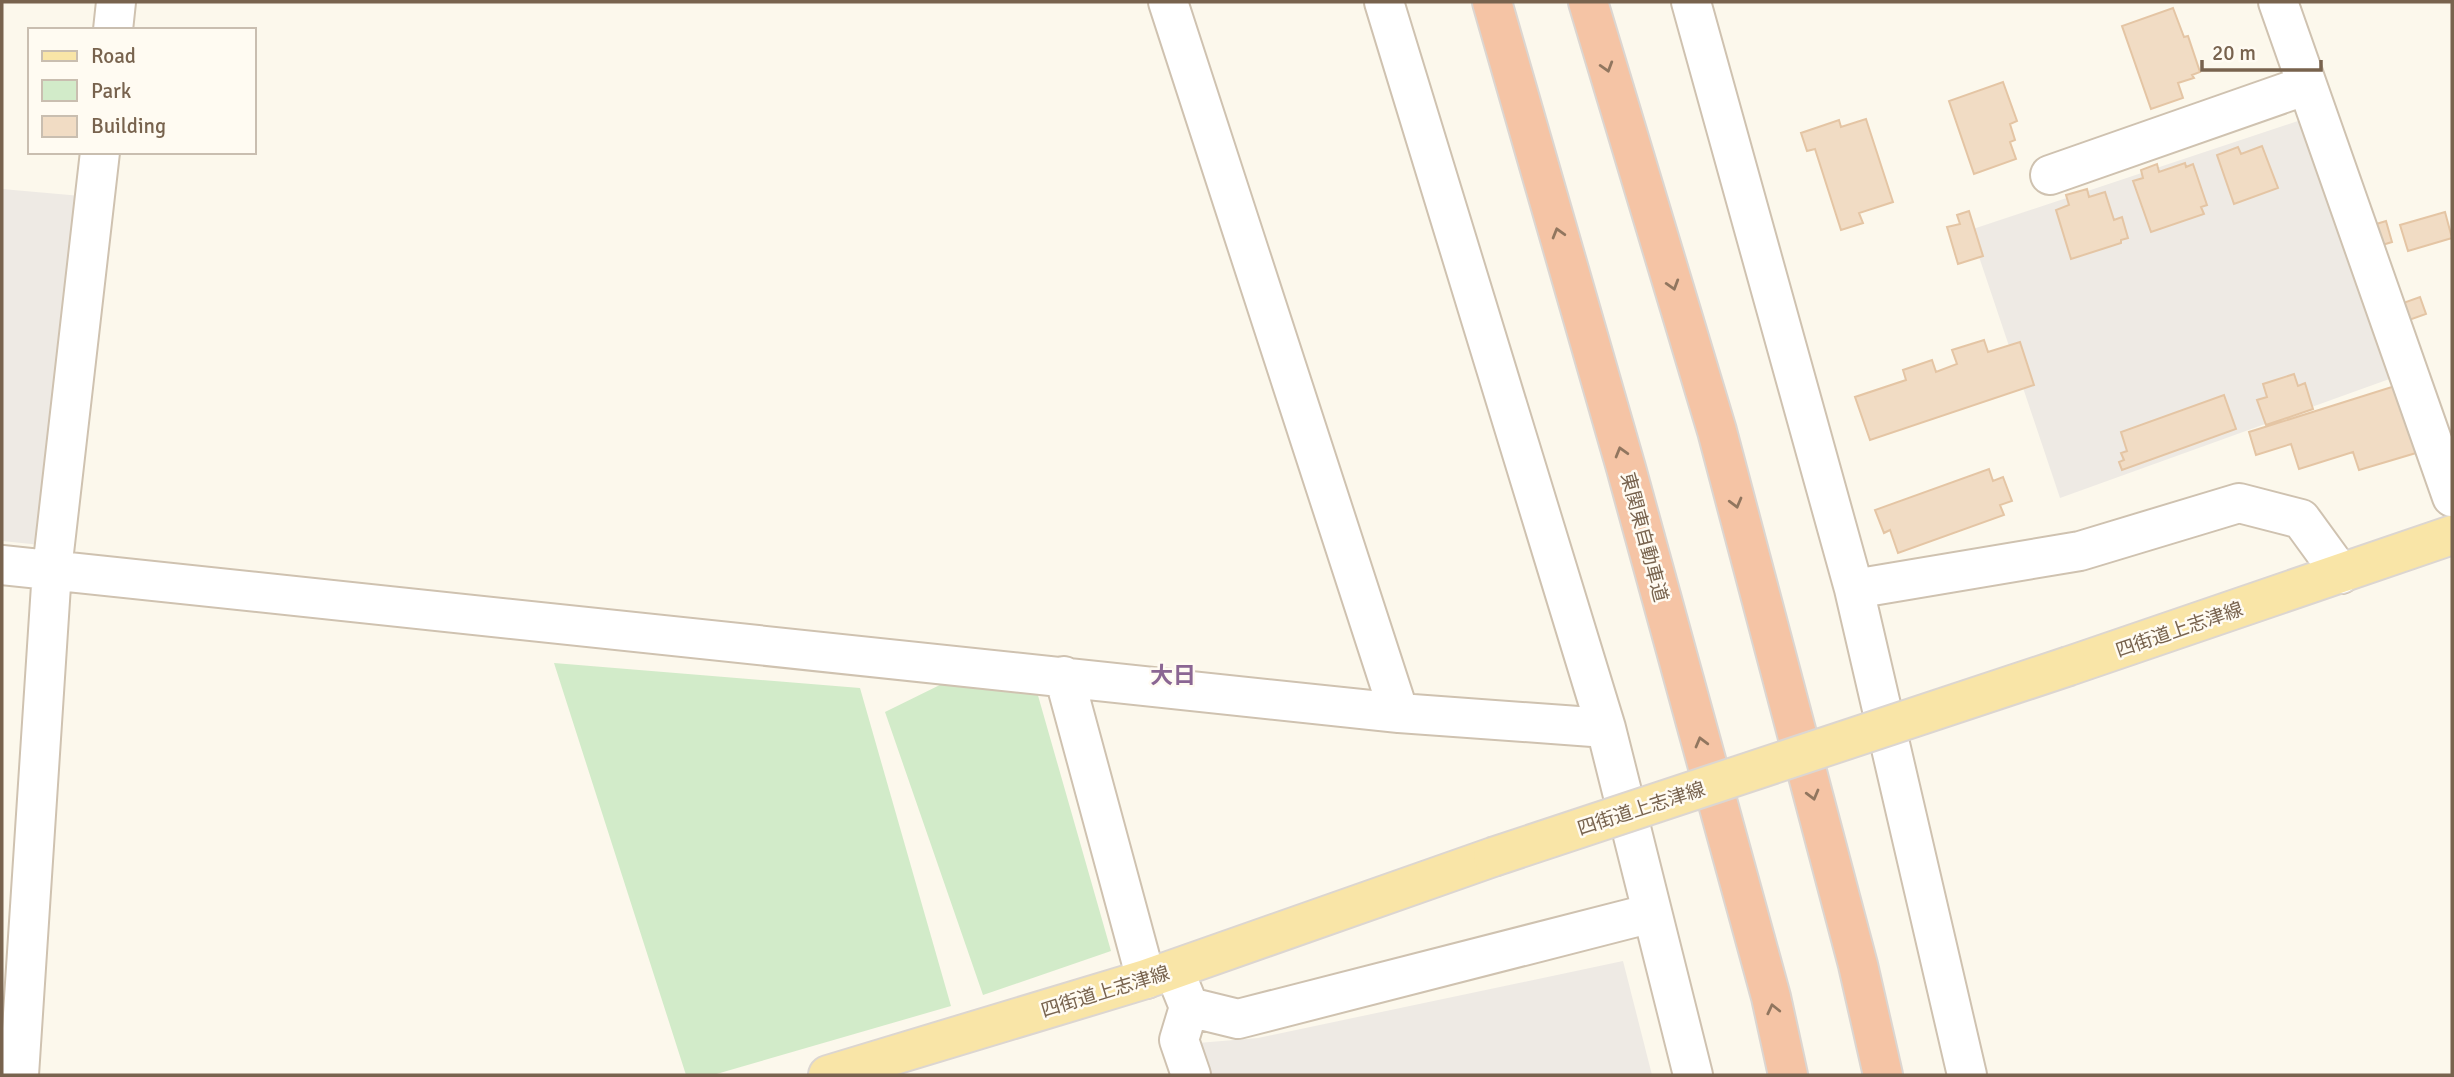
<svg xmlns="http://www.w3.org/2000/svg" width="2454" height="1077" font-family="Signika,'Noto Sans JP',sans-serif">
  <rect width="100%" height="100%" fill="#fcf8ec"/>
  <path fill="#eeeae4" d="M2313,116l82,261 -335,121 -90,-268z
    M2,189l79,7 -40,349 -39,-4z
    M1623,961l29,114h-443l-11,-32 60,-5z"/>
  <path fill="#d2ebc9" d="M554,663l306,25 91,318 -238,69h-27z
    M950,680l87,12 74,259 -128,44 -98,-283z"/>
  <path fill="#f1dcc4" stroke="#e4c5a4" stroke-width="2" d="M2173,8l11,29 4,-1 12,36 -8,3 2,3 -16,5 5,15 -32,11 -29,-83z
    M2003,82l14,39 -7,3 5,16 -5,2 6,17 -42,15 -25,-73z
    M1866,119l27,83 -34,11 4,10 -22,7 -26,-81 -8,2 -6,-18 38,-13 2,7z
    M2262,146l16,42 -44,16 -17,-49 21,-8 3,7z
    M2185,163l1,4 7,-3 14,41 -6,2 3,7 -53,18 -18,-51 10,-3 -2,-8 16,-6 2,8z
    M2087,189l2,8 16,-5 9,28 8,-3 6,21 -7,2v3l-50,16 -15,-49 13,-5 -3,-10z
    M1969,211l14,45 -25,8 -11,-37 13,-3 -3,-9z
    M2445,212l7,26 -44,13 -8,-26z
    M2386,221l6,21 -13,4 -6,-21z
    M2420,297l6,17 -17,6 -6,-17z
    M1984,340l4,12 32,-10 14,43 -164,55 -15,-43 51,-17 -3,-10 29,-10 4,12 21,-8 -5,-14z
    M2294,374l4,12 7,-3 8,26 -47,16 -9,-25 10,-3 -4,-13z
    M2395,386l21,67 -57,17 -6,-18 -54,17 -8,-25 -35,11 -7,-23z
    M2224,395l12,34 -114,41 -3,-8 5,-2 -3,-7 6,-2 -6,-19z
    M1989,469l4,12 10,-4 9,24 -12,4 4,10 -106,38 -8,-23 -6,3 -9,-23z"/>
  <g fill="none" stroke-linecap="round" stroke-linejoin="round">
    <g stroke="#cfc2b0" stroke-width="42">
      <path id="minor" d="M1168,2l231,711
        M1384,2l222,726 87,347
        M1691,2l163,587 113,486
        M2278,2l174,495
        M113,30l3,-28
        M2050,175l257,-90
        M2,565l1397,148 207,15
        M1854,589l226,-38 159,-48 62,16 40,55
        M1064,676l82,303
        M1174,970l15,37 49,12 414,-106
        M1189,1007l-10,33 12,35
        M19,1075l33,-505 48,-418"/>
    </g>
    <g stroke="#dcd6d1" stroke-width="42">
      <path id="major" d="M2069,666l383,-131
        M828,1075l318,-96 347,-122"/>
    </g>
    <g stroke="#dcd6d1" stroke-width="42">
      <path id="highway" d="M1492,2l134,466 145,529 17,78
        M1588,2l129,429 141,534 25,110"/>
    </g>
    <use href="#minor" stroke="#fff" stroke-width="38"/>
    <use href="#major" stroke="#f9e5a7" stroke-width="38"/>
    <use href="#highway" stroke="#f5c4a5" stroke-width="38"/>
    <g stroke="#dcd6d1" stroke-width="42" stroke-linecap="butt">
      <path id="major-bridge" d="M1493,857l576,-191"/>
    </g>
    <use href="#major-bridge" stroke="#f9e5a7" stroke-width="38"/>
  </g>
  <defs><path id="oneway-chevron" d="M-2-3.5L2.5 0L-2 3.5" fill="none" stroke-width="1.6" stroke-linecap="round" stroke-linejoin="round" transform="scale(1.75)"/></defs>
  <g stroke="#91765f">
    <use href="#oneway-chevron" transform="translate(1607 67) rotate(73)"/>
    <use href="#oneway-chevron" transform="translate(1558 233) rotate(-106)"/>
    <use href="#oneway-chevron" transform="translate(1673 285) rotate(73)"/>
    <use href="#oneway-chevron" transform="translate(1621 452) rotate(-106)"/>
    <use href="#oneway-chevron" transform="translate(1736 503) rotate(75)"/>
    <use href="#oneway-chevron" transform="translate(1701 742) rotate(-105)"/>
    <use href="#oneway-chevron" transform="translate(1813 795) rotate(75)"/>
    <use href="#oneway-chevron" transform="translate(1773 1009) rotate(-103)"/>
  </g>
  <g text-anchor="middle" stroke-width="5" stroke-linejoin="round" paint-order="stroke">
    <g font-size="19" fill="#78634e" stroke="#fffbf2">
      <text transform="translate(1645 537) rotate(75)" y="7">東関東自動車道</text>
      <text transform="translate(2179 629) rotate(-19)" y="7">四街道上志津線</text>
      <text transform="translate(1641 808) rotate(-18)" y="7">四街道上志津線</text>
      <text transform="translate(1105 991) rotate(-17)" y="7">四街道上志津線</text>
    </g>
    <g font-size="23" font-weight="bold" fill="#8b6693" stroke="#fffbf2">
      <text x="1173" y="683">大日</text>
    </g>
  </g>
  <rect width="2454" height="1077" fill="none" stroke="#78634e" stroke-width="7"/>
  <rect x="28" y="28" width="228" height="126" fill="#fffbf2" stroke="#c9beb0" stroke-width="2"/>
  <rect x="42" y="51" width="35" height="10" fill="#f9e5a7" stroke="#c9beb0" stroke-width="2"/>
  <text x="91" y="63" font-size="21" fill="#78634e">Road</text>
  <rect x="42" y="80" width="35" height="21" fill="#d2ebc9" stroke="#c9beb0" stroke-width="2"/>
  <text x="91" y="98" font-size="21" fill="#78634e">Park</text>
  <rect x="42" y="116" width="35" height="21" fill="#f1dcc4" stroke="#c9beb0" stroke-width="2"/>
  <text x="91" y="133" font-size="21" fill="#78634e">Building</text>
  <path d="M2202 60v10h119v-10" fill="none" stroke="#78634e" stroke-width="3.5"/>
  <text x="2212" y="60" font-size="21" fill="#78634e" stroke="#fffbf2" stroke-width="5" paint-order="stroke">20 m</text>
</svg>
